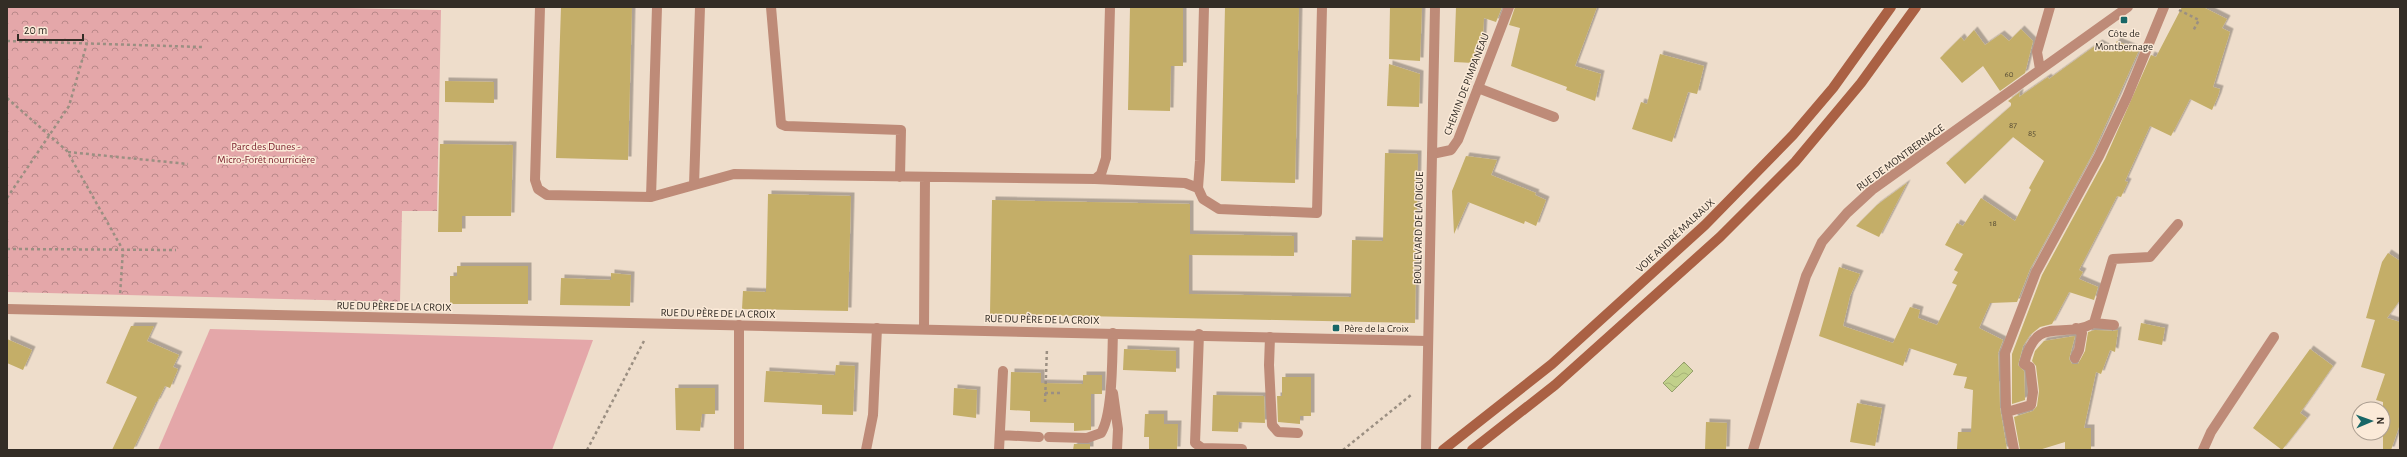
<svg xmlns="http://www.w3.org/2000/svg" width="2407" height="457" font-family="'Alegreya Sans',sans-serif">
  <defs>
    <pattern id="park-crowns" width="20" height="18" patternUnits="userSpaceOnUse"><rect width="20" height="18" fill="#e4a7a9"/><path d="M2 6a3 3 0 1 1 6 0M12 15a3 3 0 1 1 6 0" fill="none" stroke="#b98889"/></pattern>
    <pattern id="water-waves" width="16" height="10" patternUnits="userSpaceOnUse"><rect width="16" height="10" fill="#c1d08a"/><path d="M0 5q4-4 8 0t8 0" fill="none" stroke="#a6b377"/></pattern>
    <filter id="shadow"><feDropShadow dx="3.5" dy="-3.5" stdDeviation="0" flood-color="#0004"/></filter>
  </defs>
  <rect width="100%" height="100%" fill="#eeddcb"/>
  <path fill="#e4a7a9" d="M210,329l383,11 -41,110h-394z"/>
  <path fill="url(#park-crowns)" d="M7,7h294l140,3 -4,201h-35l-2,91 -393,-10z"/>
  <path fill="url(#water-waves)" stroke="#969f6c" d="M1684,362l9,9 -21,21 -9,-9z"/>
  <path fill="#c4ae68" filter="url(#shadow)" d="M561,7h71l-4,153 -72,-2z
    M1130,7h53v59h-12l-1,45 -42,-1z
    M1225,7h74l-4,176 -74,-2z
    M1390,7h32l-2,54 -31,-2z
    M1456,7h46l-6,15 -12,-4 -2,35h-8l-1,10 -19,-1z
    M1515,7h82l-22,59 26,8 -6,27 -29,-11 1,-3 -56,-21 9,-38 -11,-3z
    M2182,7h21l24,12 -5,9 8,4 -17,55 7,2 -2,7 -6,14 -22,-11 -19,37 -21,-10 -25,55 3,1 -7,15 -4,-1 -38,74 4,2 -4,7 19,8 -4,13 -25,-8 -17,32 -12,3 -10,8 -7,11 -5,19 6,6 1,29 -13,4v-50l30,-79 63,-116 46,-104 5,2z
    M2021,29l12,12 -8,32 -25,18 -17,-25 -21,17 -22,-25 21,-21 3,4 10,-11 11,15 16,-11 8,7z
    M2117,41l22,9 -46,103 -63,116 -13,33 -27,1 -11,25 24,12 -5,13 2,55 7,42 -50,-1 1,-17h13l2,-42 -9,-2 3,-11 -14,-2 4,-11 -48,-16 -6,18 -84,-30 20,-69 21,7 -10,22 -7,30 50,17 17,-36 10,3 -2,8 19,7 20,-40 -5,-2 6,-11 -4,-2 9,-16 -18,-9 12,-22 6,3 18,-28 34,23 16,-31 -2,-2 15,-27 -31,-24 -48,47 -19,-21 65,-57v-3l-3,-2 12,-9 -1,5 29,-20 1,2 50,-36 12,7z
    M1660,54l44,12 -7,28 -9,-2 -16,50 -40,-13 9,-27 6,2z
    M1389,64l31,10 -1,33 -32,-1z
    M445,81l49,1v21l-49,-1z
    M440,144l73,1 -2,71h-49v16h-24z
    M1385,153l33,1 -3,169 -425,-9 2,-114 198,4v30l104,2v20l-105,-1v39l162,3 1,-57 31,1z
    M1466,156l31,4 -6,15 45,18 -1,2 11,5 -10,26 -11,-5 -1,3 -56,-22 -14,32 -2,-43z
    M1907,183l-28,54 -23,-11 21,-21z
    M768,194l83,2 -3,115 -106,-2 1,-18 23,1z
    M2388,253l12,8v39l-13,18 13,4v102l-9,26h-8v-48l-7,-2 9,-26 -24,-7 14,-47 -9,-2 16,-56z
    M457,266h71v38h-78v-28h7z
    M611,273l20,2 -1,31 -70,-1 1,-27 50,2z
    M2141,323l24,5 -3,17 -24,-5z
    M131,326h23l-7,15 32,14 -6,12 5,2 -8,19 -5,-2 -8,16h-1l-23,48h-21l25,-53 -31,-14z
    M2095,330l18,1 5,-1 -3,22 -5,-2 -9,24 -5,-2 -12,56h7v22h-26v-8l-26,8h-19l-6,-33 19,-6 4,-5 2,-15 -3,-25 -4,-5 3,-10 9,-10 31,-5 -6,23 3,5h6l7,-13 3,-19z
    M7,339l25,11 -9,20 -16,-7z
    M1124,349l52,2v21l-53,-2z
    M2310,349l23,17 -33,47 7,5 -25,32 -29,-22z
    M836,365l19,1 -2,49 -31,-1v-9l-58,-3 2,-31 69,4z
    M1011,372l30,1v10l42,1v-9h19v19h-11v36l-17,1v-8l-44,-1v-11l-20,-1z
    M1282,377h29v39h-11v8l-22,-2 -1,-26h5z
    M675,388h40v26h-13l-2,17 -24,-1z
    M954,388l23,2 -1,28 -23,-3z
    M1213,395l51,1 1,27 -26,-1 -1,10 -26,-1z
    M1857,403l25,5 -7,38 -25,-4z
    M1145,414h19v10h14l-1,26h-28v-13h-5z
    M1706,422l21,1 -1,27h-21z
    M1074,444h16v6h-17z"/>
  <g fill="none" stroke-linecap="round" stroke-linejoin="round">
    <path stroke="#9b8f82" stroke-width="2.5" stroke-dasharray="3 3" stroke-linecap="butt" d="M2179,10l20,10 -6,11
      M7,41l195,6
      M7,98l60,53 56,99 -3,45
      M68,152l120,12
      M7,198l62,-92 18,-63
      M7,249l169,1
      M1045,393h18
      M1045,402l2,-54
      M587,450l58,-111
      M1343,450l68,-55"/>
    <path stroke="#be8b78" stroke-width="10" d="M540,7l-5,173 3,9 9,6 104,2 83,-23 361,5 6,-5 5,-16 4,-151
      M771,7l10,117 5,2 115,4 -1,47
      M1478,88l76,29
      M1095,179l90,4 13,5 5,11 16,10 98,4 5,-206
      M694,185l6,-178
      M1198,188l2,-27 4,-154
      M651,197l6,-190
      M739,325v125
      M924,329l1,-151
      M1199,334l-4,109 7,5 40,1
      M1270,337l-1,28 3,60 6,7 20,1
      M1113,393l5,36 -1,21
      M1000,435l39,2
      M1049,437l38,1 14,-5c12,-19 11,-76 12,-100
      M866,450l7,-35 4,-87
      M999,450l4,-79"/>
    <path stroke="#be8b78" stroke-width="10" d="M2040,69l-3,-17 13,-45
      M1432,154l19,-4 7,-10 51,-133
      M7,309l1421,32
      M2094,323l20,2
      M2075,358l4,-8 3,-17 -6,-5
      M2007,412l24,-7 2,-13 -3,-25 -6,-3c13,-52 38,-23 70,-41l19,-64 37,-2 28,-33
      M1753,450l53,-174 16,-34 25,-29 25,-23 256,-183
      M2014,450l-8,-42 -1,-55 31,-81 63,-116 28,-59 37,-90
      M2203,450l8,-18 63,-95"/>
    <path stroke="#be8b78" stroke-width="10" d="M1426,450l9,-443"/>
    <path stroke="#aa6144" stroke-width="10" d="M1443,450l109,-86 153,-139 88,-90 40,-47 58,-81
      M1472,450l83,-65 165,-148 75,-75 66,-79 55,-76"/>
  </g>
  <g fill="#196767" stroke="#fbead8" stroke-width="1.5">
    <rect x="2120" y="16" width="8" height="8" rx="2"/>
    <rect x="1332" y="324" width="8" height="8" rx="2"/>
  </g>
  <g text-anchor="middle" stroke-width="3" stroke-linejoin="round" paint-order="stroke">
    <g font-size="9" fill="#574d36">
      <text x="2009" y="77">60</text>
      <text x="2013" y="128">87</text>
      <text x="2032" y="136">85</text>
      <text x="1993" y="226">18</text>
    </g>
    <g font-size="11" fill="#332d26" stroke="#fbead8">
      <text x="2124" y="37">Côte de<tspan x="2124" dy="13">Montbernage</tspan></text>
      <text x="1344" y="332" text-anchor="start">Père de la Croix</text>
    </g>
    <g font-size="11" fill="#332d26" stroke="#fbead8">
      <text transform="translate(1466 84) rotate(-69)" y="4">CHEMIN DE PIMPANEAU</text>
      <text transform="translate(1900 157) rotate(-36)" y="4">RUE DE MONTBERNAGE</text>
      <text transform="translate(1418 228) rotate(-89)" y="4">BOULEVARD DE LA DIGUE</text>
      <text transform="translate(1675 235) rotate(-43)" y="4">VOIE ANDRÉ MALRAUX</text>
      <text transform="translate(394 306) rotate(1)" y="4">RUE DU PÈRE DE LA CROIX</text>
      <text transform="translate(718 313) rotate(1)" y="4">RUE DU PÈRE DE LA CROIX</text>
      <text transform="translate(1042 319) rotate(1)" y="4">RUE DU PÈRE DE LA CROIX</text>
    </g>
    <g font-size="11" fill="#7e2531" stroke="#fbead8">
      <text x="266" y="150">Parc des Dunes -<tspan x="266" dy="13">Micro-Forêt nourricière</tspan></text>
    </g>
  </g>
  <rect width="2407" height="457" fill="none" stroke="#332d26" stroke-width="16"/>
  <g transform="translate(2371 421) rotate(88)"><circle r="19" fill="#fbead8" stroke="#ab9e91"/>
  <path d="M0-3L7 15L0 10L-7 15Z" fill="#196767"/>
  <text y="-6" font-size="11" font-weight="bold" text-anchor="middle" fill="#332d26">N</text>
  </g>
  <path d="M18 34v6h65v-6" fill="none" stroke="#332d26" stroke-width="2"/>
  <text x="24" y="34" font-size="12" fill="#332d26" stroke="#fbead8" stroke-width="3" paint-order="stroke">20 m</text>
</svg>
